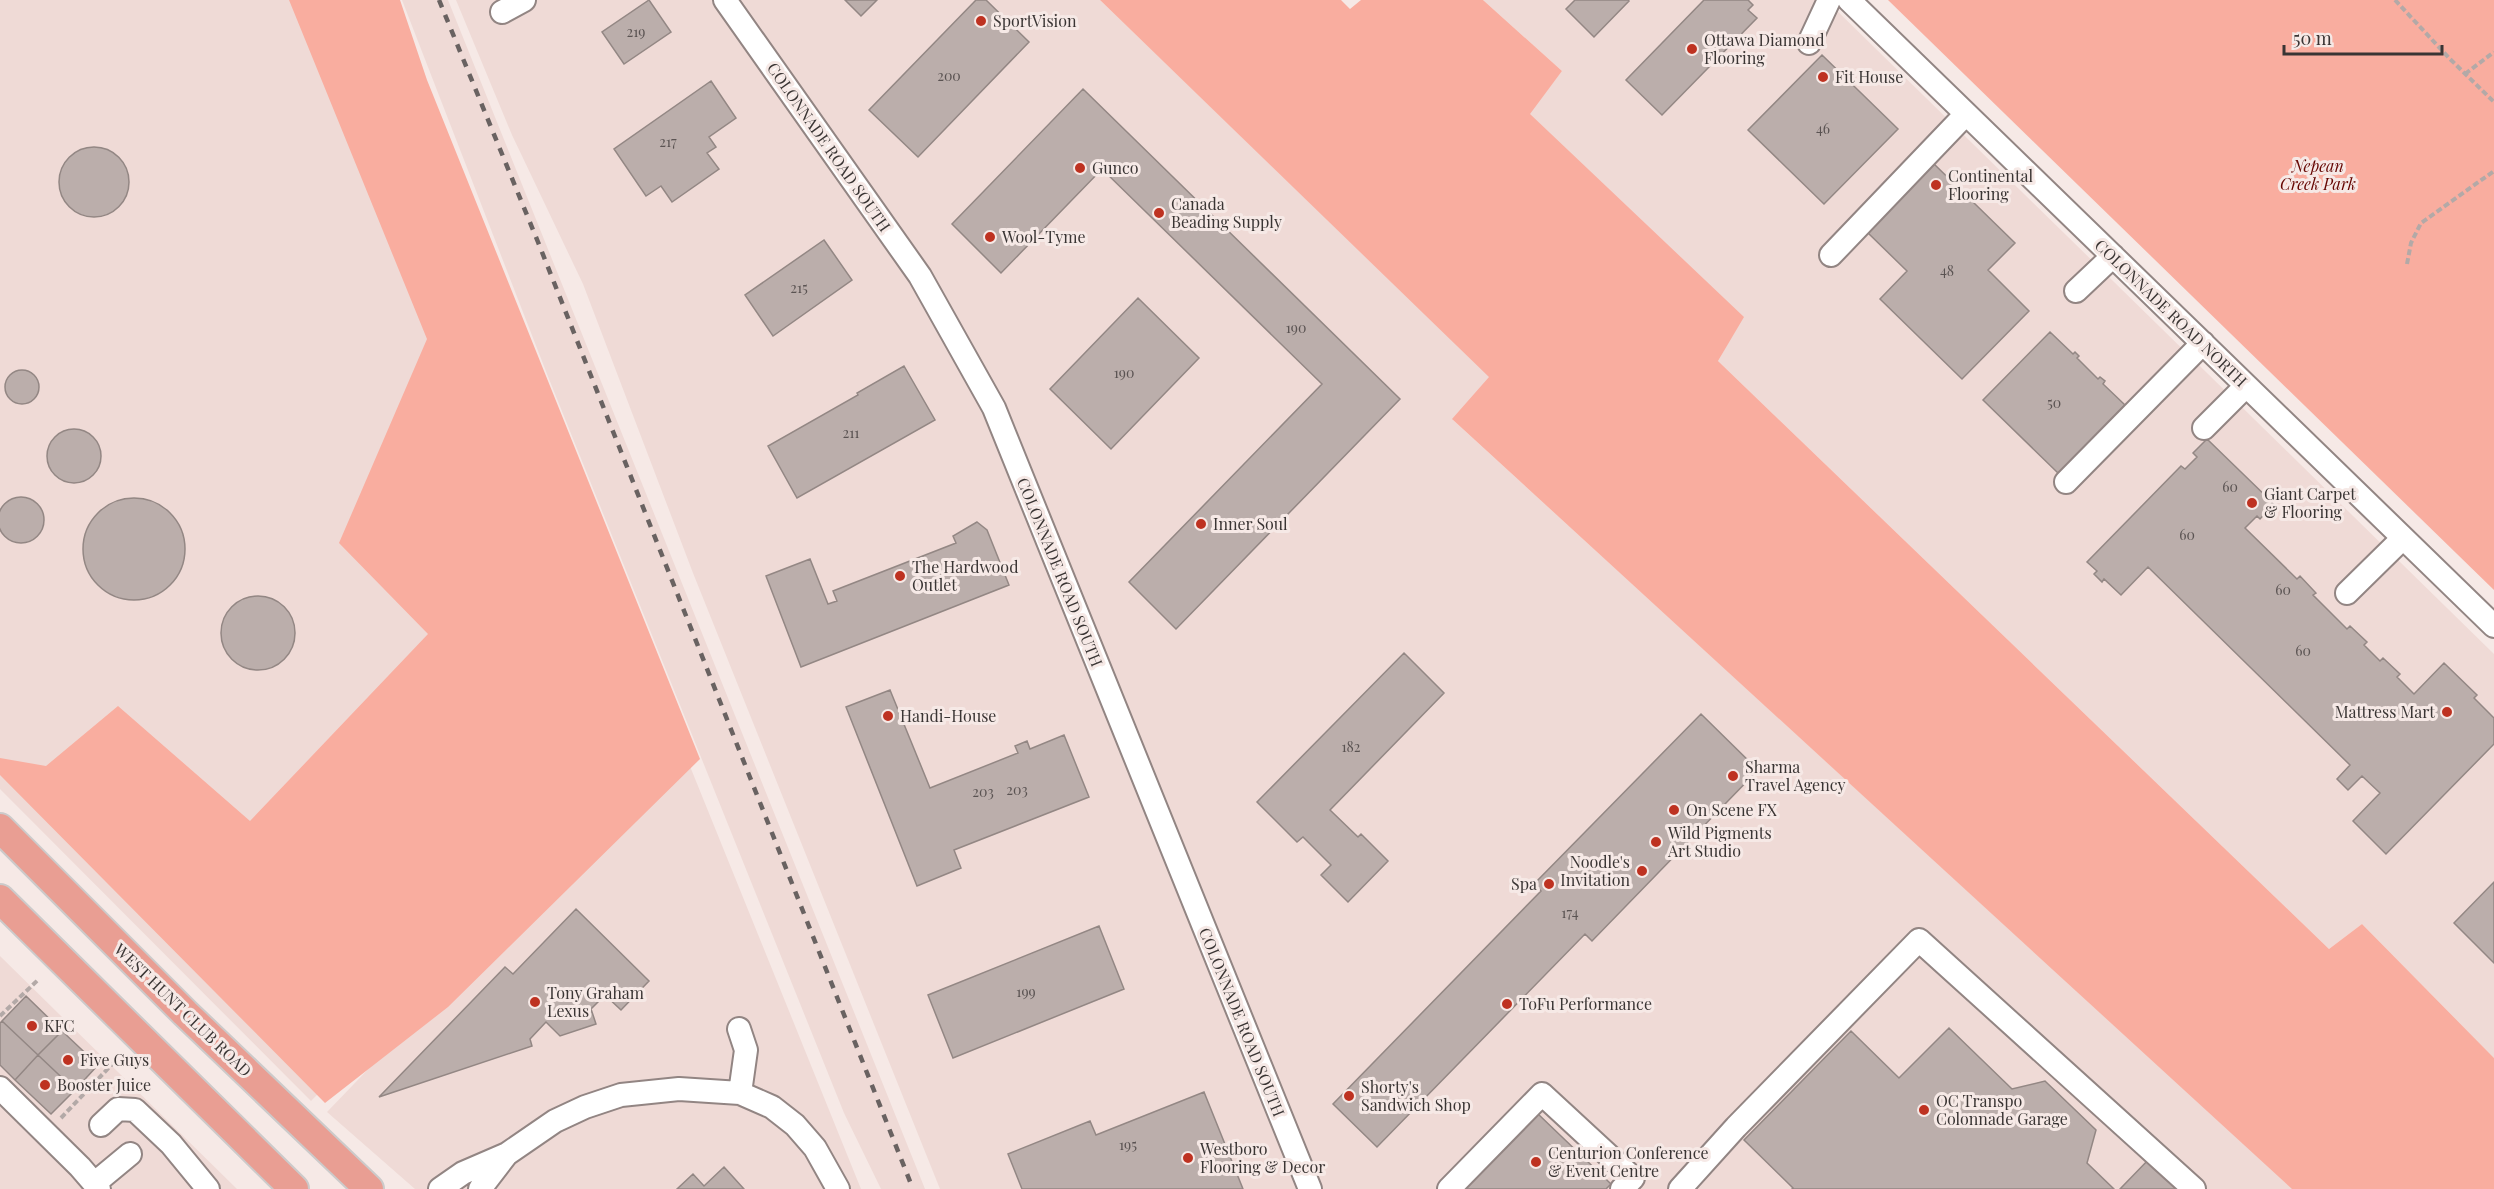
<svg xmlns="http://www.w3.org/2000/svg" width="2494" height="1189" font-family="'Playfair Display',serif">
  <rect width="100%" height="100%" fill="#f6e9e6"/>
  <path fill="#efdad6" d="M0,0h301l371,736 -361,365 -311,-312z
    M402,0h46l477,1189h-44l-37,-76 -297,-739z
    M456,0h644l390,377 -37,43 840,769h-1353l-247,-616 -110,-289 -71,-149z
    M1483,0h343l668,654v404l-132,-134 -33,25 -611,-588 25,-44 -214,-203 33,-43z
    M681,744l180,445h-446l-88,-77z
    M0,956l237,233h-237z"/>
  <path fill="#f9ad9f" d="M289,0h111l27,80 273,679 -252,248 -123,96 -325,-328v-17l46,8 72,-60 132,115 178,-187 -89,-91 88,-204z
    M1100,0h241l9,9 11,-9h122l79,71 -32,43 214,203 -26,44 611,588 33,-25 132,134v131h-202l-840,-770 37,-42z
    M1888,0h606v590z"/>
  <path fill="#bbaeab" stroke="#938784" stroke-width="1.5" d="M649,0l22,32 -47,32 -22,-32z
    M845,0h32l-16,16z
    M976,0h10l43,42 -111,115 -49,-47z
    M1575,0h53l1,1 -35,36 -28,-28z
    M1704,0h44l5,5 -5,5 9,8 -95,97 -36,-35z
    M1822,55l76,74 -74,75 -76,-74z
    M711,81l25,37 -27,19 7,10 -9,6 12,16 -47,33 -11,-16 -15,10 -32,-47z
    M1083,89l317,310 -224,230 -47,-47 193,-198 -220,-215 -101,104 -49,-49z
    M59 182a35 35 0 1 1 70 0a35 35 0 1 1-70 0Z
    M1933,163l82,80 -27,27 41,41 -67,68 -82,-80 27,-28 -41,-40z
    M824,240l28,40 -79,56 -28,-41z
    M1138,298l61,60 -88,91 -61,-60z
    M2050,332l23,22 2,-2 4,4 -2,2 21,21 2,-2 5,4 -2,3 22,21 -66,69 -76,-74z
    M904,366l31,54 -138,78 -29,-52 90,-51 -1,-2z
    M5 387a17 17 0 1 1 34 0a17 17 0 1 1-34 0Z
    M47 456a27 27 0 1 1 54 0a27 27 0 1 1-54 0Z
    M2207,439l67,65 -14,15 -3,-3 -12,12 52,51 3,-3 16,17 -3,2 34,34 3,-3 17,16 -3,3 16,16 3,-3 17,16 -3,3 17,17 30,-31 33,32 -3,3 20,20v26l-108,110 -33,-33 27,-28 -18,-17 -14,14 -11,-11 13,-14 -202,-198 -27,28 -17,-16 -2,3 -8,-8 3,-3 -10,-9 94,-96 4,3 12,-12 -4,-4z
    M-2 520a23 23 0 1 1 46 0a23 23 0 1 1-46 0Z
    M83 549a51 51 0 1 1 102 0a51 51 0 1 1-102 0Z
    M977,522l10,8 22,55 -208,82 -35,-91 44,-17 18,45 9,-3 -4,-10 123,-48 -3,-7z
    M221 633a37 37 0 1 1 74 0a37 37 0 1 1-74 0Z
    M1404,653l40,40 -114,117 28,27 3,-3 27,27 -40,41 -27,-27 10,-10 -28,-28 -6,5 -40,-40z
    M890,690l40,98 88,-35 -3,-7 12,-5 3,8 34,-14 25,62 -135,53 7,18 -44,18 -71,-179z
    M1701,714l57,56 -166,171 -7,-7 -208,213 -44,-43 208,-213 -7,-7z
    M2494,882v81l-40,-40z
    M576,909l73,72 -28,29 -16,-15 -14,14 5,15 -36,12 -14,-14 -16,17 2,7 -153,51 126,-130 8,7z
    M1099,926l25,63 -171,69 -25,-63z
    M26,996l36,35 -24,24 -36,-34z
    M2,1021l36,34 -23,25 -15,-15v-42z
    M1949,1028l63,61 33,-8 51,49 -9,33 27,26h-322l1,-1 -49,-48 107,-109 48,47z
    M62,1031l36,34 -23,25 -37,-35z
    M38,1055l37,35 -24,24 -36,-34z
    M1204,1092l39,97h-221l-14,-35 82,-33 6,14z
    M1537,1113l74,71 -5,5h-148z
    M2151,1157l33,32h-64z
    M724,1167l20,22h-67l16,-15 11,12z"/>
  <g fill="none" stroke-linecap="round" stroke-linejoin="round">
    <g stroke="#928583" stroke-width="26">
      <path id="minor" d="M725,0l195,276 74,132 316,781
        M1849,0l645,626
        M502,12l22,-12
        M1809,43l20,-43
        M1831,255l135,-141
        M2076,291l37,-35
        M2204,428l42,-42
        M2066,482l137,-139
        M2347,593l56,-55
        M739,1029l7,21 -6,43
        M0,1088l80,79 19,22
        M101,1125l17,-16 17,1 36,34 37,45
        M95,1183l35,-29
        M440,1189l23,-16 44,-19 48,-33 30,-14 36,-12 58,-6 61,4 32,14 23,18 20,23 23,41
        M480,1189l26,-34
        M1449,1189l93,-95 91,84 -11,11
        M1680,1189l56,-62 183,-187 275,249"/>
    </g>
    <g stroke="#cccaca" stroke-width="32">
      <path id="major" d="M0,828l185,185 184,176
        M0,899l294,290"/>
    </g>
    <path stroke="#b3a9a7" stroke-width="4" stroke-dasharray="6 3" stroke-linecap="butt" d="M2395,0l55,59 44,43
      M2465,74l29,-22
      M2407,264l4,-21 10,-20 73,-52
      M0,1016l39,-37
      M61,1118l57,-60"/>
    <use href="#minor" stroke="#fff" stroke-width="22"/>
    <use href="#major" stroke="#e99e93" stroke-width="28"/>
    <path stroke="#696261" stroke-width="4.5" stroke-dasharray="8 8" stroke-linecap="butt" d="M439,0l99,242 375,947"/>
  </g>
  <g fill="#be3221" stroke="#f6e9e6" stroke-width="2">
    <circle cx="981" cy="21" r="6"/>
    <circle cx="1692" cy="49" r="6"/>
    <circle cx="1823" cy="77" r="6"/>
    <circle cx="1080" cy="168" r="6"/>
    <circle cx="1936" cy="185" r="6"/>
    <circle cx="1159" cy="213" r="6"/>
    <circle cx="990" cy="237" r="6"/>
    <circle cx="2252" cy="503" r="6"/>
    <circle cx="1201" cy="524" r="6"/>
    <circle cx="900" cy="576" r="6"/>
    <circle cx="2447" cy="712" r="6"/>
    <circle cx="888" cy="716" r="6"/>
    <circle cx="1733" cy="776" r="6"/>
    <circle cx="1674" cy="810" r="6"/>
    <circle cx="1656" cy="842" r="6"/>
    <circle cx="1642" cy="871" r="6"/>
    <circle cx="1549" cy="884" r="6"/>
    <circle cx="535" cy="1002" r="6"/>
    <circle cx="1507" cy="1004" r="6"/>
    <circle cx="32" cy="1026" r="6"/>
    <circle cx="68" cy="1060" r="6"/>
    <circle cx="45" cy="1085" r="6"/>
    <circle cx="1349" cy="1096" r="6"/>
    <circle cx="1924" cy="1110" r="6"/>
    <circle cx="1188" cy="1158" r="6"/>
    <circle cx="1536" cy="1162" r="6"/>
  </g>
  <g text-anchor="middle" stroke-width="6" stroke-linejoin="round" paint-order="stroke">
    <g font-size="14" fill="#5a5352">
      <text x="636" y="37">219</text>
      <text x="949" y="81">200</text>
      <text x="1823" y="134">46</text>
      <text x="668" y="147">217</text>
      <text x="1947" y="276">48</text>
      <text x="799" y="293">215</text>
      <text x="1296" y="333">190</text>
      <text x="1124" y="378">190</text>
      <text x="2054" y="408">50</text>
      <text x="851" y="438">211</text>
      <text x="2230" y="492">60</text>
      <text x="2187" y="540">60</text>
      <text x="2283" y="595">60</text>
      <text x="2303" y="656">60</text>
      <text x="1351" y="752">182</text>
      <text x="1017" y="795">203</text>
      <text x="983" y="797">203</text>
      <text x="1570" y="918">174</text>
      <text x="1026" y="997">199</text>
      <text x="1128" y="1150">195</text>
    </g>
    <g font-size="16" fill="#3a3534" stroke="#f6e9e6" text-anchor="start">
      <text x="993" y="27">SportVision</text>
      <text x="1704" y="46">Ottawa Diamond<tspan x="1704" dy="18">Flooring</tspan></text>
      <text x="1835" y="83">Fit House</text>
      <text x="1092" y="174">Gunco</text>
      <text x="1948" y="182">Continental<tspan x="1948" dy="18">Flooring</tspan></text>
      <text x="1171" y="210">Canada<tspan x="1171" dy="18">Beading Supply</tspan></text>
      <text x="1002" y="243">Wool-Tyme</text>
      <text x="2264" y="500">Giant Carpet<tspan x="2264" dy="18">&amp; Flooring</tspan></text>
      <text x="1213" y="530">Inner Soul</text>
      <text x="912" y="573">The Hardwood<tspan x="912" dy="18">Outlet</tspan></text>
      <text x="2435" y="718" text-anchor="end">Mattress Mart</text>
      <text x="900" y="722">Handi-House</text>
      <text x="1745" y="773">Sharma<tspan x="1745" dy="18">Travel Agency</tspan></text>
      <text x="1686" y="816">On Scene FX</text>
      <text x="1668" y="839">Wild Pigments<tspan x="1668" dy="18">Art Studio</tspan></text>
      <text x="1630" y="868" text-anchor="end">Noodle's<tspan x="1630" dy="18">Invitation</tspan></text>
      <text x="1537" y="890" text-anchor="end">Spa</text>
      <text x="547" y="999">Tony Graham<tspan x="547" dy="18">Lexus</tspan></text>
      <text x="1519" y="1010">ToFu Performance</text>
      <text x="44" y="1032">KFC</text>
      <text x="80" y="1066">Five Guys</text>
      <text x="57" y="1091">Booster Juice</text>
      <text x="1361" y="1093">Shorty's<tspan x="1361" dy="18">Sandwich Shop</tspan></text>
      <text x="1936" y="1107">OC Transpo<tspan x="1936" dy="18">Colonnade Garage</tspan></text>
      <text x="1200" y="1155">Westboro<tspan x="1200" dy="18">Flooring &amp; Decor</tspan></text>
      <text x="1548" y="1159">Centurion Conference<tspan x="1548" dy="18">&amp; Event Centre</tspan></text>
    </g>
    <g font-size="16" fill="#3a3534" stroke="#f6e9e6">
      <text transform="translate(829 147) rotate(55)" y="6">COLONNADE ROAD SOUTH</text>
      <text transform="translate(2171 313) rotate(44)" y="6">COLONNADE ROAD NORTH</text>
      <text transform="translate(1060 572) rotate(68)" y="6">COLONNADE ROAD SOUTH</text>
      <text transform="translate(183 1010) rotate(44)" y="6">WEST HUNT CLUB ROAD</text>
      <text transform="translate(1242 1022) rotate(68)" y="6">COLONNADE ROAD SOUTH</text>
    </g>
    <g font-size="16" font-style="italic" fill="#650500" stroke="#f6e9e6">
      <text x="2318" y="172">Nepean<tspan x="2318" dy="18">Creek Park</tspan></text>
    </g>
  </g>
  <path d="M2284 45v9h158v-9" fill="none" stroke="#3a3534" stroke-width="3"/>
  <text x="2293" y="45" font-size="18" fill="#3a3534" stroke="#f6e9e6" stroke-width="4.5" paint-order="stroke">50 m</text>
</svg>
